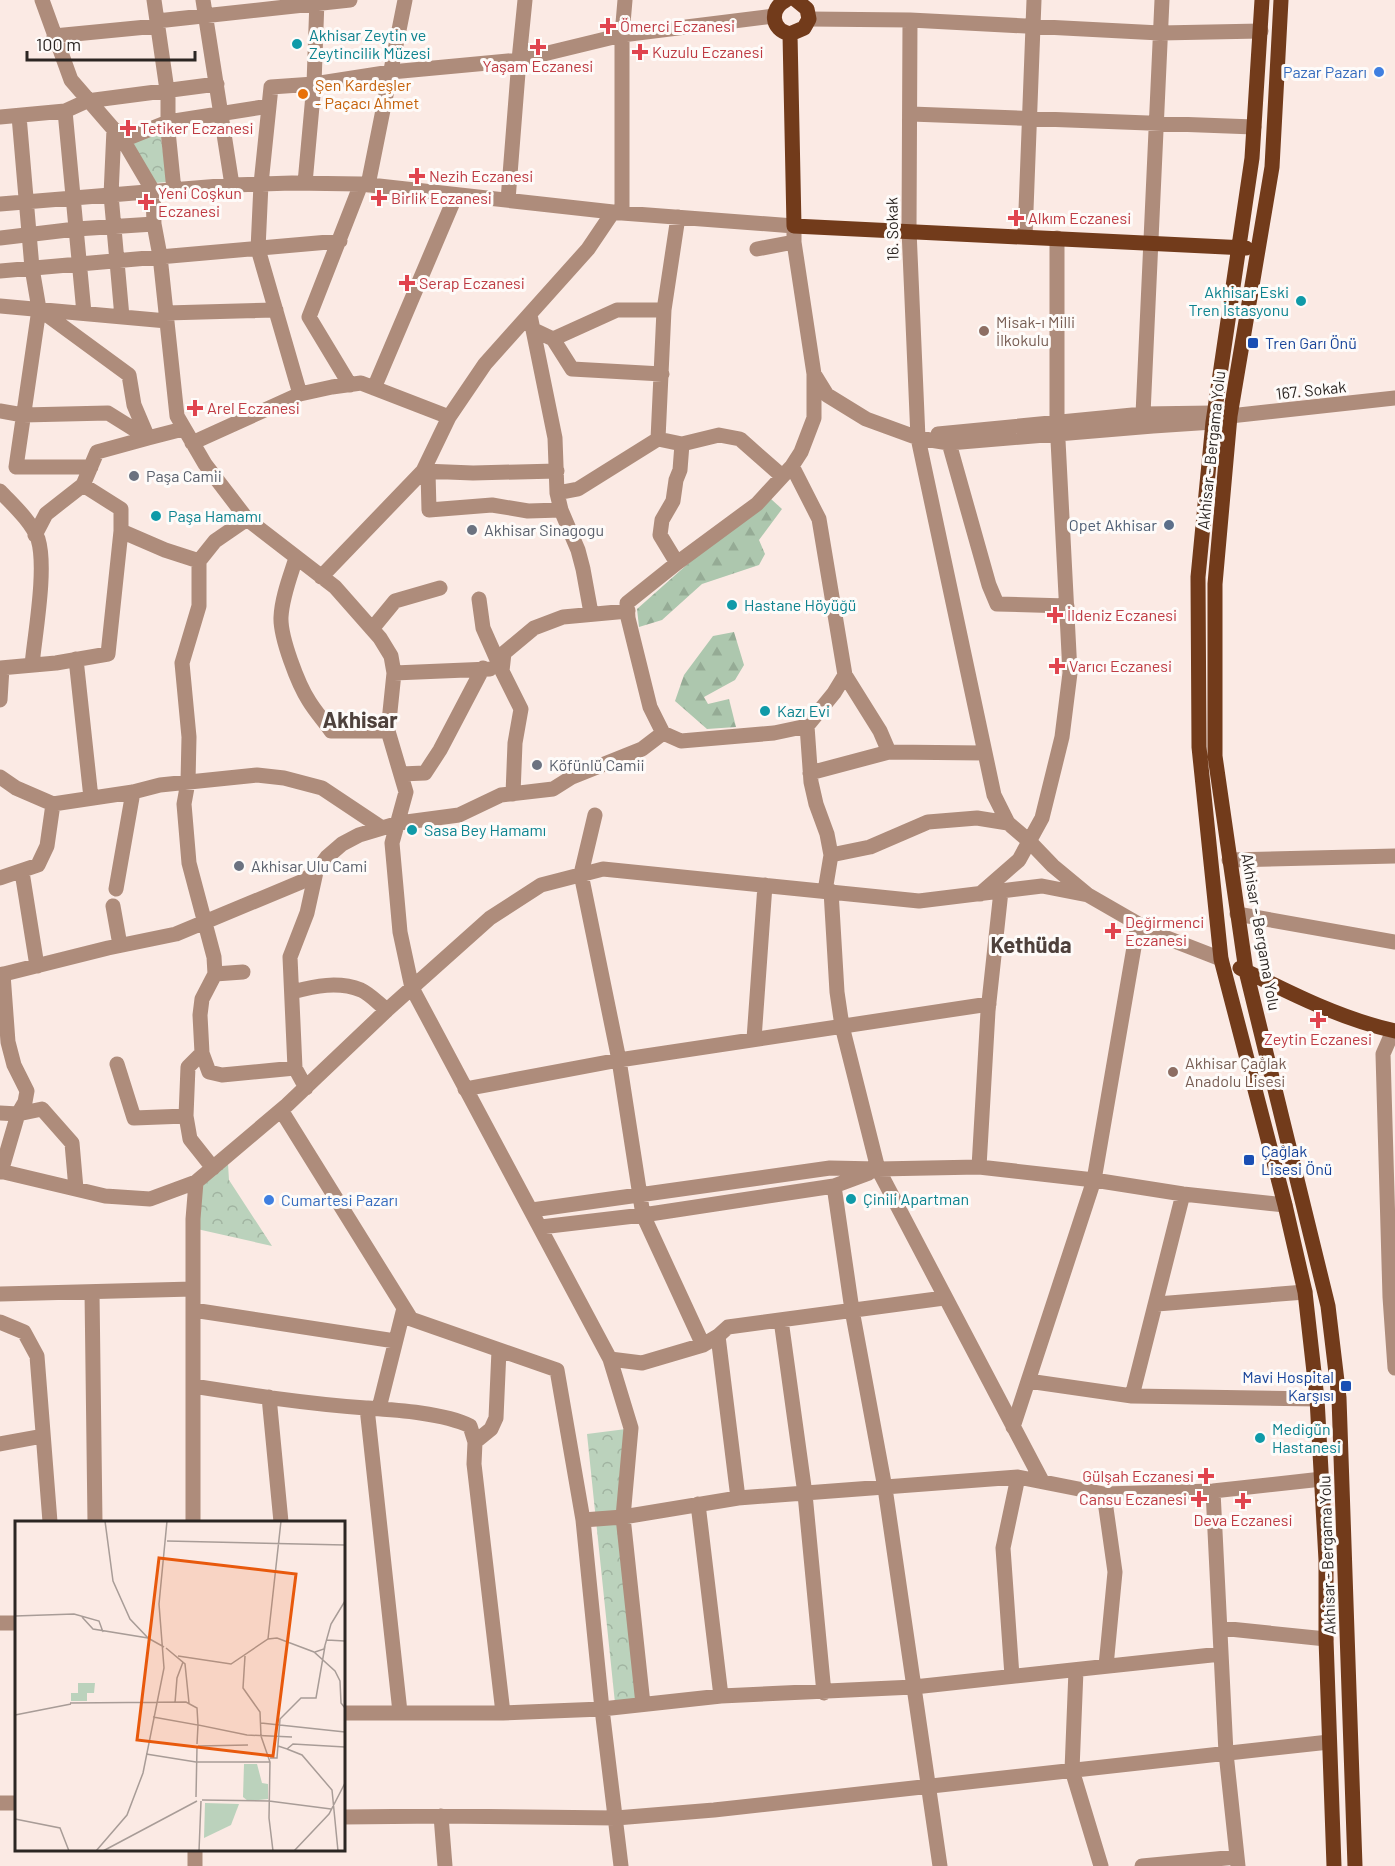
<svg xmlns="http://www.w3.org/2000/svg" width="1395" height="1866" font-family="Barlow,sans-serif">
  <defs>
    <pattern id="forest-firs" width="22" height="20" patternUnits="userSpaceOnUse" patternTransform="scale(1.5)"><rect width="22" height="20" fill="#adc7ae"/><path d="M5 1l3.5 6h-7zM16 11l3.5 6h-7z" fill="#95ab95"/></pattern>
    <pattern id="park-crowns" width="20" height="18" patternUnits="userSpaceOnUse" patternTransform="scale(1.5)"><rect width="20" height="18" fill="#bbd2bc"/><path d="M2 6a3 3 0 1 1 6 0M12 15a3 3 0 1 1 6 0" fill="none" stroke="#a1b4a1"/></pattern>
  </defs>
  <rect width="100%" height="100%" fill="#fbeae4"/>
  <path fill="url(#forest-firs)" d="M771,499l11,10 -23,31 6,14 -6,11 -57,19 -40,36 -23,7 -2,-18 71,-63z
    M734,632l10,33 -9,15 -31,17 4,7 21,-5 7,28 -29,2 -32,-28 9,-26 29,-39z"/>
  <path fill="url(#park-crowns)" d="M160,129l7,53 -13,1 -25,-42z
    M228,1164l1,16 43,66 -75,-17 2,-46z
    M626,1429l12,271 -23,3 -28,-269z"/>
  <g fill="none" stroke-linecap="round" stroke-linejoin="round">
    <path stroke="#ae8c7b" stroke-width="15" d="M42,0l29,80 52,60 30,51 1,33 6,32 17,160 28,48 42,55 88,68 45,51 11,18 3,17 -6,58 18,61 -14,51 8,89 12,56 198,371 21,69 -8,89 20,187
      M154,0l14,97v34l6,59
      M203,0l29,185
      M809,19l101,1 250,13 101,-2
      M910,20l-1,210 9,208 76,357 14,28 21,18 24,25 35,29 66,38 67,26
      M157,21l193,-21
      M54,36l103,-10
      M65,111l19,202
      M911,114l343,13
      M19,116l13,152 7,41 -23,158h75
      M0,117l65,-6 22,-10 130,-17
      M114,129l-3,66 11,122
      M123,140l45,-18 101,-16
      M305,183l9,-99 3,-84
      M368,185l37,-185
      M508,200l11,-140 6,-60
      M0,204l232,-19 60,-2 69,1 261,29 172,13v16l20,132v44l-13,34 -9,14 -35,38 -80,59 -50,40 1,15 22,89 13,26 18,8 93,-8 33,-7 27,-33 11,-18 -26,-156 -27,-53
      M622,213v-178l3,-35
      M1025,236l9,-236
      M0,238l76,-9 78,-5
      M757,249l37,-7
      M0,271l340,-30
      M0,306l167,15
      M166,313l110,-3
      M530,315l25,123 2,55 4,17 17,40 5,19 8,44
      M534,330l19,9 19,30 90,5
      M553,339l64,-29h47
      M814,374l13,21 39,24 52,19 31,5 204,-17 60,-4 17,-6 165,-18
      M350,385l-41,-68 52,-133
      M374,388l82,-193
      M300,394l-42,-145 3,-65 10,-97 43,-3 77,-12 128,-12 103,-25 152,-19
      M0,411l23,4 85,-2 40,25 35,-9
      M1143,414l19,-414
      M938,434l205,-20 70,-1
      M658,439l6,-129 14,-93
      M192,443l108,-49 32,-7 29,-4 88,34
      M949,443l40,142 8,19 70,2
      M423,471l50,2 84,-2
      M428,472l1,38 63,-5 36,6 33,-1
      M0,491c13,14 31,30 38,48 9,29 -3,94 -6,126
      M557,493l21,-4 80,-50 24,5 37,-9 21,4 42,37
      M121,531l44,19 34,11
      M35,535l11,-21 37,-29
      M296,558c-6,19 -14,39 -15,59 -1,20 17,67 28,84 6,10 15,20 22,30h57
      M677,563l-17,-28 2,-15 11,-19 3,-21 4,-10 2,-26
      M321,577l102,-106 26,-54 36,-53 103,-115 25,-37
      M479,599l4,29 19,43
      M372,629l23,-28 45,-13
      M76,659l15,139
      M0,668l56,-5 52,-9 13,-123v-22l-38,-24 14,-33 51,-14 -14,-33 -5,-30 -90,-66
      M394,673l96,-4
      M845,675l35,56 9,21
      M0,700l2,-32
      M807,726l4,56 5,22 11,30 4,21 -6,36
      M810,773l79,-21 95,1
      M401,774l24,-1 15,-23 43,-82
      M0,777l16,11 37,16 80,-12 27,-7 97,-10 27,3 38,10 60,40
      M513,794l2,-51 6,-34 -19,-38 2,-18 30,-25 29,-11 65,-6
      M595,815l-14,59 38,186 24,155 60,130
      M831,855l39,-8 58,-25 49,-4 31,5
      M1229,860l166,-4
      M22,872l15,94
      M0,878l38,-13 9,-19 6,-42
      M116,889l17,-97
      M831,891l6,101 5,34 36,143 164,312
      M980,894l39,-34 23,-42 20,-81 8,-64 -13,-252v-183
      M113,906l7,39
      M1237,914l158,28
      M215,974l28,-2
      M0,975l108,-27 68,-14 125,-52 15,-10 11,-15 15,-13 17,-9 40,-12 60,-8 42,-20 52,-6 19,-12 70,-28 21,-16
      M292,992c23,-6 46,-11 69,-2 9,4 18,14 26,20
      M1395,1033l-2,-2 -10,23 7,243 5,71
      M754,1039l11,-154
      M202,1053l7,19 13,3 73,-7
      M117,1064l17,54 52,-2
      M306,1088l-11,-20 -5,-111 17,-44 9,-41
      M465,1089l154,-29 370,-56
      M281,1110l130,209 146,51 26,150 19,189 19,157
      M0,1113l18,1 24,-5 30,34 4,46
      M979,1167l9,-156 13,-120
      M213,1168l-23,-29 -4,-23 2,-49 14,-14 -2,-38 2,-16 13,-25 -1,-17 -25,-94 -5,-59 4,-22 1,-45 -7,-74 17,-57v-45l16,-20 32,-22
      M0,1171l105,25 45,3 46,-17 91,-77 100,-95 103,-92 51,-33 62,-16 316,32 123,-15 46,9
      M1,1172l17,-58 7,-12 2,-11 -13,-26 -6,-23 -5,-68
      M834,1186l18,124 33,178 55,378
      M532,1210l298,-42 48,1 101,-2 115,13 89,14 102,11
      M541,1227l102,-12 191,-29 35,-13
      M92,1292l3,230
      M0,1294l193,-5
      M1157,1304l148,-12
      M193,1310l202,31
      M781,1320l24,174 19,199
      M0,1322l24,10 13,24 13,166
      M718,1336l20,162
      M610,1359l32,4 61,-18 15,-9 10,-9 216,-29
      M1028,1381l104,15 185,3
      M193,1386c57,9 115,18 173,22 30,2 78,5 104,18l5,16 -1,22 29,249
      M1132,1396l51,-202
      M269,1397l12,125
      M367,1408l33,304
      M379,1408l25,-100
      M1013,1427l81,-247 44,-256
      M475,1442l16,-13 5,-11 3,-68
      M0,1444l43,-8
      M1213,1491l13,262 12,113
      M1104,1494l11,78 -9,94
      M698,1504l23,192
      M583,1520l40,-3 115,-19 280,-21 86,17 109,-3 109,-12
      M193,1522v-303l3,-37
      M0,1623h16
      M1220,1628l106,11
      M1076,1670l-4,100 29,96
      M1012,1676l-9,-128 15,-71
      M344,1713h159l99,-4 119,-13 193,-9 307,-33
      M0,1803h16
      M441,1816l4,50
      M344,1817l97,-1 175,2 98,-8 615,-68
      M195,1850v16
      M1142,1866l95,-9"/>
    <path stroke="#723b1b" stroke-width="15" d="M786,0c-17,9 -15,30 4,34l14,-6 5,-9 -2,-10 -11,-9
      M1262,0l-10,158 -39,264 -15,155 1,170 22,212 64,246 20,87 12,107 9,161v79l8,227
      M1281,0l-9,167 -42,249 -15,168v172l31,215 82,335 11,92 16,468
      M790,34l4,192 452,22
      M1240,968c50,25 101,51 155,63"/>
  </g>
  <g fill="#e0444e" stroke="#fefbf9" stroke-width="2">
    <path d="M605 17h6v6h6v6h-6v6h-6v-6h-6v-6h6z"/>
    <path d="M535 38h6v6h6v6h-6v6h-6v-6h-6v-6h6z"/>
    <path d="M637 43h6v6h6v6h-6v6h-6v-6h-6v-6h6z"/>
    <path d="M125 119h6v6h6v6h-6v6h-6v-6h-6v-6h6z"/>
    <path d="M414 167h6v6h6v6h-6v6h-6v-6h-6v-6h6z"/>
    <path d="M376 189h6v6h6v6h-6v6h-6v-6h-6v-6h6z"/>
    <path d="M143 193h6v6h6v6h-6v6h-6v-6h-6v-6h6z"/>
    <path d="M1013 209h6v6h6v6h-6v6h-6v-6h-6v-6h6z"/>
    <path d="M404 274h6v6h6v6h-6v6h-6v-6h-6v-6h6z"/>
    <path d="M192 399h6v6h6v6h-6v6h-6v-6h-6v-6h6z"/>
    <path d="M1052 606h6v6h6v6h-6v6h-6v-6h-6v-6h6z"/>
    <path d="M1054 657h6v6h6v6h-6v6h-6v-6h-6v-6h6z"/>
    <path d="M1110 922h6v6h6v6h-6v6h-6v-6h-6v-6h6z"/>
    <path d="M1315 1011h6v6h6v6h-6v6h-6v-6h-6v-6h6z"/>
    <path d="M1203 1467h6v6h6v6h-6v6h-6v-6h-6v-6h6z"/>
    <path d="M1196 1490h6v6h6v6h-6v6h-6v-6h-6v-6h6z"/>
    <path d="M1240 1492h6v6h6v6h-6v6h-6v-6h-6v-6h6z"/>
  </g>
  <g fill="#0f9aa8" stroke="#fefbf9" stroke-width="2">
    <circle cx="297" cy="44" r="6"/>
    <circle cx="1301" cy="301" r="6"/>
    <circle cx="156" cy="516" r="6"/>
    <circle cx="732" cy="605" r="6"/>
    <circle cx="765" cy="711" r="6"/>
    <circle cx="412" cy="830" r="6"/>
    <circle cx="851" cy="1199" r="6"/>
    <circle cx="1260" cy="1438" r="6"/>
  </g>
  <g fill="#3f7fe0" stroke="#fefbf9" stroke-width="2">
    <circle cx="1379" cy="72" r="6"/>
    <circle cx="269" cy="1200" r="6"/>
  </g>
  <circle fill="#e8710a" stroke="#fefbf9" stroke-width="2" cx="303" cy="94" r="6"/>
  <g fill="#8d6e63" stroke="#fefbf9" stroke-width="2">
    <circle cx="984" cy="331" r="6"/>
    <circle cx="1173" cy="1072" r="6"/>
  </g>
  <g fill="#1a4fb4" stroke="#fefbf9" stroke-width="2">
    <rect x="1247" y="337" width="12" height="12" rx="3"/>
    <rect x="1243" y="1154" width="12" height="12" rx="3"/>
    <rect x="1340" y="1380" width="12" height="12" rx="3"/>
  </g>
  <g fill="#6b7280" stroke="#fefbf9" stroke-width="2">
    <circle cx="134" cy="476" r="6"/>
    <circle cx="472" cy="530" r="6"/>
    <circle cx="537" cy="765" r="6"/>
    <circle cx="239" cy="866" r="6"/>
  </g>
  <circle fill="#5c6f8a" stroke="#fefbf9" stroke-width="2" cx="1169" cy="525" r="6"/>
  <g text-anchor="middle" stroke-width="6" stroke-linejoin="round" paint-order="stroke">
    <g font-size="16" fill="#be3a42" stroke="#fefbf9" text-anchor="start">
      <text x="620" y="32">Ömerci Eczanesi</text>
      <text x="652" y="58">Kuzulu Eczanesi</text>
      <text x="538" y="72" text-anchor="middle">Yaşam Eczanesi</text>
      <text x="140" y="134">Tetiker Eczanesi</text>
      <text x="429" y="182">Nezih Eczanesi</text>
      <text x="158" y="199">Yeni Coşkun<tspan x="158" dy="18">Eczanesi</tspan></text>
      <text x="391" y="204">Birlik Eczanesi</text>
      <text x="1028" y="224">Alkım Eczanesi</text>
      <text x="419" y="289">Serap Eczanesi</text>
      <text x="207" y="414">Arel Eczanesi</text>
      <text x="1067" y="621">İldeniz Eczanesi</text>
      <text x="1069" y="672">Varıcı Eczanesi</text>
      <text x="1125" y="928">Değirmenci<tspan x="1125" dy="18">Eczanesi</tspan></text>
      <text x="1318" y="1045" text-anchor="middle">Zeytin Eczanesi</text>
      <text x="1194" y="1482" text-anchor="end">Gülşah Eczanesi</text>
      <text x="1187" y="1505" text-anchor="end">Cansu Eczanesi</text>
      <text x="1243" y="1526" text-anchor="middle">Deva Eczanesi</text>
    </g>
    <g font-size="16" fill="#0d838f" stroke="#fefbf9" text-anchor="start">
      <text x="309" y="41">Akhisar Zeytin ve<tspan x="309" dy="18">Zeytincilik Müzesi</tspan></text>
      <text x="1289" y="298" text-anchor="end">Akhisar Eski<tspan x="1289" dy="18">Tren İstasyonu</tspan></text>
      <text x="168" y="522">Paşa Hamamı</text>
      <text x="744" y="611">Hastane Höyüğü</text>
      <text x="777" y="717">Kazı Evi</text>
      <text x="424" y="836">Sasa Bey Hamamı</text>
      <text x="863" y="1205">Çinili Apartman</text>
      <text x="1272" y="1435">Medigün<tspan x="1272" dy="18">Hastanesi</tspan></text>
    </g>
    <g font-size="16" fill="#366cbe" stroke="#fefbf9" text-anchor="end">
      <text x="1367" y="78">Pazar Pazarı</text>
      <text x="281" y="1206" text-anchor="start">Cumartesi Pazarı</text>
    </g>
    <g font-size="16" fill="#c56008" stroke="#fefbf9" text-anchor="start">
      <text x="315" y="91">Şen Kardeşler<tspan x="315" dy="18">- Paçacı Ahmet</tspan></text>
    </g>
    <g font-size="16" fill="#2c2623" stroke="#fefbf9">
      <text transform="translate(892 229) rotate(-91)" y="6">16. Sokak</text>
      <text transform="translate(1311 390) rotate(-6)" y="6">167. Sokak</text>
      <text transform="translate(1211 450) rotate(-84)" y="6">Akhisar - Bergama Yolu</text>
      <text transform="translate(1261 932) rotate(80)" y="6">Akhisar - Bergama Yolu</text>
      <text transform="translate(1327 1555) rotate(-92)" y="6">Akhisar - Bergama Yolu</text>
    </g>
    <g font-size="16" fill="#785e54" stroke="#fefbf9" text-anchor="start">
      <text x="996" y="328">Misak-ı Milli<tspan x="996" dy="18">İlkokulu</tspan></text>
      <text x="1185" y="1069">Akhisar Çağlak<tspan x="1185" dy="18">Anadolu Lisesi</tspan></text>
    </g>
    <g font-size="16" fill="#164399" stroke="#fefbf9" text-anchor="start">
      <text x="1265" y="349">Tren Garı Önü</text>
      <text x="1261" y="1157">Çağlak<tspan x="1261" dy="18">Lisesi Önü</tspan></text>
      <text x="1334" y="1383" text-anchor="end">Mavi Hospital<tspan x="1334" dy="18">Karşısı</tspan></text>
    </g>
    <g font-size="16" fill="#5b616d" stroke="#fefbf9" text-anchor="start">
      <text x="146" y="482">Paşa Camii</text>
      <text x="484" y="536">Akhisar Sinagogu</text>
      <text x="549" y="771">Köfünlü Camii</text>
      <text x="251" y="872">Akhisar Ulu Cami</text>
    </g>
    <g font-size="16" fill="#4e5e75" stroke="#fefbf9" text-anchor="end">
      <text x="1157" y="531">Opet Akhisar</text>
    </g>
    <g font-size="22" font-weight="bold" fill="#4e413c" stroke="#fefbf9">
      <text x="360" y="728">Akhisar</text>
      <text x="1031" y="953">Kethüda</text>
    </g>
  </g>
  <g transform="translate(15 1521)">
    <rect width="330" height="330" fill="#fbeae4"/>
    <path d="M63,162h17l-1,10h-7v8h-16v-8h7zM229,243h13l5,19 6,1v15l-20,2 -5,-4z" fill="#bbd2bc"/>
    <path d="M190,282l34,1 -8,21 -27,13z" fill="#bbd2bc"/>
    <path fill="none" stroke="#a89c97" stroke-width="1.5" d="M90,0l8,60 17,38 19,20M152,20l178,4M0,95l59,-2 25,7 4,11M67,96l11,12 55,9 16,9M253,118l13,-118M312,119l18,1M151,127l19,16 4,39M300,131l9,-3 7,-25 14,-23M163,135l53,8 37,-25 9,-1 37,14 21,19 5,10 1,22 4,5M230,135l-2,32 17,24 1,24 9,26 -1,56 4,33M55,182l116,-1 11,6 1,17 49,10 45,2M160,182l2,-25 6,-16M0,194l56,-11M138,196l45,8 -1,19M246,202l84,9M183,225l50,-1M263,225l9,3 6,-5 52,3M272,228l15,6 30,35 6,61M131,233l50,8h74M255,237h7l3,-39 21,-21h15l9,-52M181,276l1,-50M187,279l67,1 62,8M0,298l45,9 9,23M81,330l31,-36 16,-42 21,-105 -5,-64 8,-83M88,330l94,-50M184,330l2,-50M279,330l35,-37 16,-31"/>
    <path fill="#e8590c" fill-opacity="0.15" stroke="#e8590c" stroke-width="3" d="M144,37l137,16 -23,182 -136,-16z"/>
    <rect width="330" height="330" fill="none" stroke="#2c2623" stroke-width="3"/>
  </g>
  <path d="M27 51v9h168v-9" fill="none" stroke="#2c2623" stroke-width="3"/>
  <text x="36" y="51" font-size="18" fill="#2c2623" stroke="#fefbf9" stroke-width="4.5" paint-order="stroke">100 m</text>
</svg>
